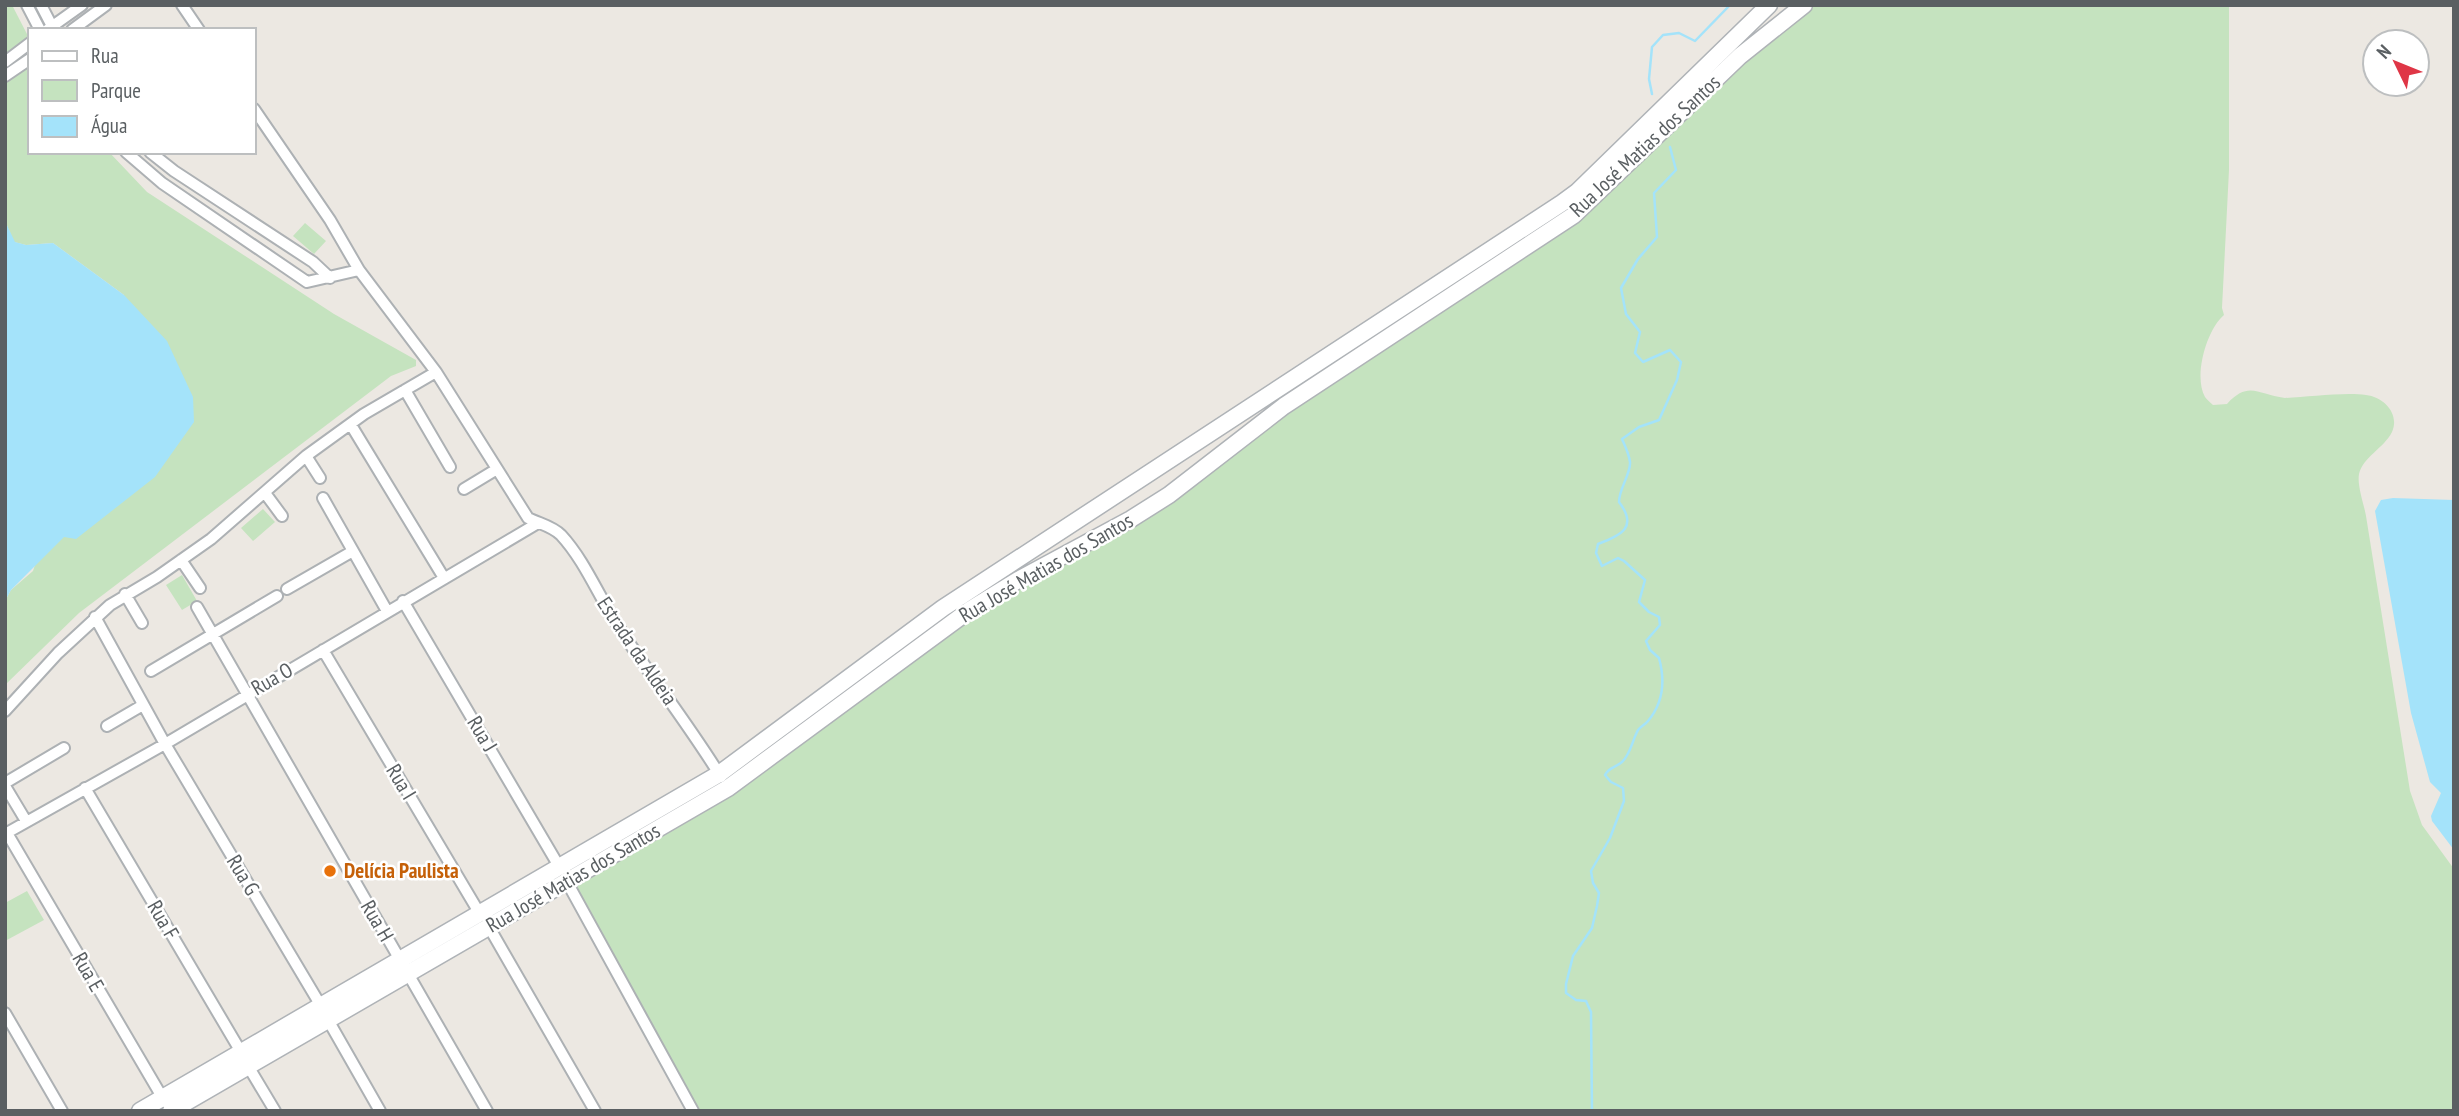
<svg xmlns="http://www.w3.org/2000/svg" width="2459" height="1116" font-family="'PT Sans Narrow',sans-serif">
  <rect width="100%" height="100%" fill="#ece8e2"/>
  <path fill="#c5e3bf" d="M5,5h7l16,31 -23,21z
    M1804,5h425v165l-7,138 2,7c-17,14 -31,61 -19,82 2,3 5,5 8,8l14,-1c22,-24 31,-9 58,-6 22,-1 60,-6 81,-3 18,2 34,19 26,37 -8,16 -29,25 -33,42 -2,12 5,30 7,42l44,275 12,34 32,44v242h-1761l-126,-229 161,-94 198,-147 205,-122 429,-295z
    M30,66v86h79l38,40 187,122 82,46v6l-25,10 -312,237 -74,72v-84l6,-11 22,-19 91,-276 -71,-52 -27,2 -12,-3 -9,-21v-138z
    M305,223l21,18 -12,13 -21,-18z
    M263,509l12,13 -22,19 -12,-13z
    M182,575l15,26 -15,9 -16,-25z
    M27,891l17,29 -39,21v-38z"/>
  <path fill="#a4e3fa" d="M5,221l10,21 11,3 27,-2 71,52 43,46 26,56 1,25 -39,55 -79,62 -12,-2 -53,53 -6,11z
    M2393,498l61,2v350l-22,-29 -1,-5 10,-23 -11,-11 -19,-69 -36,-202 6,-11z"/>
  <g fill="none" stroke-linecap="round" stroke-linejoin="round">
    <path stroke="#a4e3fa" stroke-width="2.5" d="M1652,94l-3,-15 3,-32 11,-12 16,-2 16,8 35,-36
      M1592,1111l-1,-99 -5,-11 -10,-1 -10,-7v-9l7,-28 19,-28 5,-22 2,-13 -6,-10 -2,-12 19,-33 14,-37 -1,-13 -12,-6 -6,-7c4,-8 10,-7 17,-13 8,-7 10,-20 15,-30 2,-5 8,-7 11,-11 16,-19 17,-41 11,-63l-9,-8 -4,-9 14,-16 -1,-8 -10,-5 -10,-10 6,-22 -21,-19 -6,-3 -16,8 -6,-13 2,-9c24,-9 40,-17 21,-42 0,-14 12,-28 11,-40 -1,-8 -5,-16 -8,-23l17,-12 20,-7 18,-40 4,-18 -11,-12 -27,12 -8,-9 5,-21 -14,-18 -5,-26 17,-29 19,-22 -3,-44 22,-23 -6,-23"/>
    <g stroke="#adb1b4" stroke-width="14">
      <path id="street" d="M27,5l13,25
        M41,5l13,25
        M182,5l17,25
        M47,30l35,-25
        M72,30l34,-25
        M5,62l25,-19
        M5,76l25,-17
        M254,109l76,111 29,50 77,102
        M126,152l36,31 145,99 52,-12
        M150,152l24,19 139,91 17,16
        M405,390l45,77
        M351,425l93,153
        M306,456l14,22
        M464,489l33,-20
        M265,493l17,23
        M323,498l64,113
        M181,560l19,28
        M287,589l66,-38
        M125,594l17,29
        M403,601l157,267
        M197,607l290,504
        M95,617l70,127 156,262
        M323,650l157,264
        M151,671l126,-75
        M5,711l53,-58 52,-48 47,-28 54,-38 95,-83 58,-42 72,-42 92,146c12,6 24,8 33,17 24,26 38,62 57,91 33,51 71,99 103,151
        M107,726l36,-21
        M5,783l59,-35
        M5,786l21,35
        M85,788l156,264
        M7,833l158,269
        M5,834l160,-90 373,-221
        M567,882l126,229
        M489,927l106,184
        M5,1013l57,98
        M328,1020l52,91
        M248,1066l27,45"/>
    </g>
    <g stroke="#afb3b7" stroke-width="19">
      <path id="secondary" d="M140,1111l579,-337 224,-166 619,-405 15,-11 192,-187
        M171,1111l557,-323 243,-179 47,-29 113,-61 38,-24 115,-89 290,-191 166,-159 64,-51"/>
    </g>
    <use href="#street" stroke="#fff" stroke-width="10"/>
    <use href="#secondary" stroke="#fff" stroke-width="16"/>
  </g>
  <circle fill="#e8710a" stroke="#fff" stroke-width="2.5" cx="330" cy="871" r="7"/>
  <g text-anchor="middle" stroke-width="5" stroke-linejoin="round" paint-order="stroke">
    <g font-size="21" fill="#5a5f62" stroke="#fff">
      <text transform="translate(1645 146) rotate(-43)" y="7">Rua José Matias dos Santos</text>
      <text transform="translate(1046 568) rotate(-30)" y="7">Rua José Matias dos Santos</text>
      <text transform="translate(637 651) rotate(56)" y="7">Estrada da Aldeia</text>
      <text transform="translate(272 679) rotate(-30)" y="7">Rua O</text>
      <text transform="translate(482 734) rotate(59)" y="7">Rua J</text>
      <text transform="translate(401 782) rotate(59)" y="7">Rua I</text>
      <text transform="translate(243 875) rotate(59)" y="7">Rua G</text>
      <text transform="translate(573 878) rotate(-30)" y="7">Rua José Matias dos Santos</text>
      <text transform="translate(163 920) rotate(60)" y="7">Rua F</text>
      <text transform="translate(377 921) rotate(60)" y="7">Rua H</text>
      <text transform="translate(88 972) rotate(60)" y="7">Rua E</text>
    </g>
    <g font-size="21" font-weight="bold" fill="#c56008" stroke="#fff" text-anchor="start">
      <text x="344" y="878">Delícia Paulista</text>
    </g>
  </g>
  <rect width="2459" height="1116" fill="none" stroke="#5a5f62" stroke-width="14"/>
  <rect x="28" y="28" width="228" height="126" fill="#ffffff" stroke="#bdbfc0" stroke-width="2"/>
  <rect x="42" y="51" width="35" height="10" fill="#ffffff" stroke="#bdbfc0" stroke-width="2"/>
  <text x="91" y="63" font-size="21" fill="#5a5f62">Rua</text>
  <rect x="42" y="80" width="35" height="21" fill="#c5e3bf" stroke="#bdbfc0" stroke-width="2"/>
  <text x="91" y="98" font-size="21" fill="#5a5f62">Parque</text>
  <rect x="42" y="116" width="35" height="21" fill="#a4e3fa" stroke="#bdbfc0" stroke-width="2"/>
  <text x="91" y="133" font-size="21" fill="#5a5f62">Água</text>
  <g transform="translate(2396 63) rotate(313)"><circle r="33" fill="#ffffff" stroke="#bdbfc0" stroke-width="2"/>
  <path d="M0-5L12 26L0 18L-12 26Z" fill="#df3646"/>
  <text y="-10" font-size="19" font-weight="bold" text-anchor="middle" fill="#5a5f62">N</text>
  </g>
</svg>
